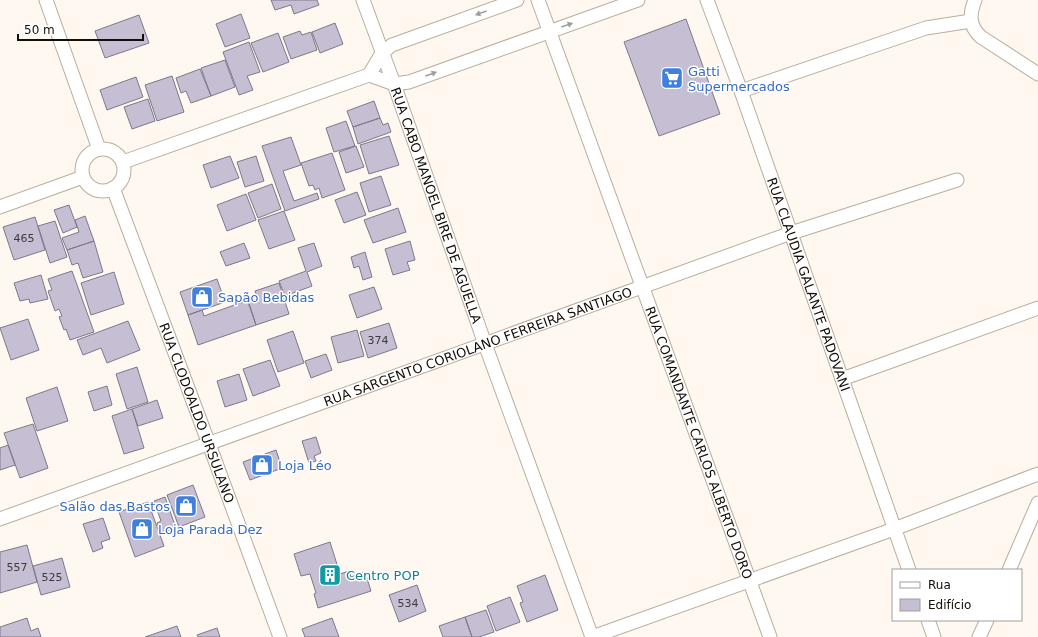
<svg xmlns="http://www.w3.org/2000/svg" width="1038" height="637" font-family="'DejaVu Sans',sans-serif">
  <rect width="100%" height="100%" fill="#fef8f1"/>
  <path fill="#c6bfd4" stroke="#7e788a" d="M271,0h46l2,5 -25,9 -3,-9 -16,5z
    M241,14l9,24 -25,9 -9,-23z
    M139,15l10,28 -44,15 -10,-27z
    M686,19l34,95 -61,22 -35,-94z
    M335,23l8,21 -23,9 -8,-21z
    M300,31l2,4 9,-3 6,18 -26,9 -8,-22z
    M278,33l11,29 -26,10 -12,-29z
    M249,42l11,30 -13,4 6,14 -14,5 -16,-43z
    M225,60l10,27 -24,9 -10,-28z
    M200,69l11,27 -20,7 -5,-12 -5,2 -5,-15z
    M172,76l12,36 -27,9 -12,-36z
    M136,77l7,20 -36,13 -7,-20z
    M148,99l7,22 -23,8 -8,-22z
    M374,101l6,17 -27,9 -6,-16z
    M380,118l3,7 5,-2 3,9 -33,12 -5,-17z
    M346,121l9,25 -21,6 -8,-24z
    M389,136l10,29 -30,9 -9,-29z
    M291,137l10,28 -18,6 11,30 23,-8 2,6 -34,12 -23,-65z
    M356,146l8,21 -18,6 -7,-21z
    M332,153l13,37 -23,8 -3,-10 -4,2 -2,-5 -4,1 -8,-23z
    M230,156l9,22 -28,10 -8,-23z
    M256,156l8,25 -19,6 -8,-25z
    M381,176l10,29 -22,7 -9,-29z
    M272,184l9,25 -23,9 -10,-25z
    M357,192l9,23 -22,8 -9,-23z
    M246,194l10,26 -29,11 -10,-26z
    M69,205l8,22 -14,6 -9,-23z
    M398,208l8,24 -33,11 -9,-23z
    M284,211l11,29 -26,9 -11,-29z
    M85,216l9,25 -27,9 -5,-12 17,-6 -4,-12z
    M35,217l10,33 -31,10 -11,-33z
    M55,221l12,36 -17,6 -12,-37z
    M94,241l9,31 -20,6 -5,-15 -6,2 -5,-15z
    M410,241l5,19 -8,2 3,8 -17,5 -8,-26z
    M244,243l6,15 -24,8 -6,-14z
    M314,243l8,23 -15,6 5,14 -27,10 -6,-15 27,-10 -8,-23z
    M365,252l7,25 -9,3 -4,-14 -5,2 -3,-11z
    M72,271l22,61 -24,8 -4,-11 -2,1 -5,-13 3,-1 -3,-7 -4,2 -7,-20 4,-1 -4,-11z
    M114,272l10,32 -33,11 -10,-32z
    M41,275l7,24 -18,4 -1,-4 -9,2 -6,-18z
    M217,279l8,23 -37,13 -8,-23z
    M279,283l10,31 -33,11 -8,-23 10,-3 -3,-8z
    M374,287l8,22 -25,9 -8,-23z
    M248,300l8,25 -58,20 -10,-30 14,-5 2,6z
    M28,319l11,31 -28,10 -11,-32z
    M128,321l12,29 -33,13 -6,-15 -18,7 -6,-15z
    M389,323l8,25 -29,10 -8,-26z
    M357,330l7,26 -26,7 -7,-26z
    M293,331l11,32 -26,9 -11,-32z
    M326,354l6,16 -21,8 -6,-17z
    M270,360l10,26 -27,10 -10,-27z
    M137,367l11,35 -21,7 -11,-35z
    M239,374l8,26 -22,7 -8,-26z
    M107,386l5,19 -18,6 -6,-19z
    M57,387l11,34 -31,10 -11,-33z
    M157,400l6,18 -25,8 -6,-17z
    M132,409l12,39 -20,6 -12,-38z
    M33,424l15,44 -28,10 -16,-45z
    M316,437l5,16 -7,3 2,5 -7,2 -7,-22z
    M8,445l7,20 -15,5v-22z
    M276,450l6,18 -32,12 -7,-18z
    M193,485l12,32 -26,10 -12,-32z
    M165,497l11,31 -15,5 -4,-10 4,-2 -7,-20z
    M148,502l16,44 -29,11 -16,-45z
    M103,518l7,21 -9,3 2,6 -10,4 -10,-28z
    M330,542l10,32 9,-3 2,6 14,-5 6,19 -53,17 -4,-14 2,-1 -6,-19 -9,2 -7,-22z
    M27,545l10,37 -37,11v-41z
    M62,558l8,29 -29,8 -8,-29z
    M545,575l13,35 -31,12 -7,-19 3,-1 -6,-16z
    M417,585l9,26 -27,11 -10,-27z
    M510,597l10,25 -24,9 -9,-25z
    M486,610l8,22 -15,5h-7l-7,-20z
    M465,617l7,20h-29l-4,-11z
    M27,618l4,13 7,-3 3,9h-41v-10z
    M332,618l7,19h-34l-3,-8z
    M177,626l4,11h-36z
    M217,628l3,9h-22l-1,-2z"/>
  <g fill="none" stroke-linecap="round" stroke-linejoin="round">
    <g stroke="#baad9b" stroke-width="15">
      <g id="street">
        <path d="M46,0l53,149"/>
        <path id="s1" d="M363,0l31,84 91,260 107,293"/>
        <path id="s2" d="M538,0l232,637"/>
        <path id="s3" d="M707,0l34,91 168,479"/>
        <path d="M975,0c-6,15 -6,26 6,37l57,37"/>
        <path d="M369,75l13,-22 10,-8 125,-45"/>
        <path d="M741,91l185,-63 45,-7"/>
        <circle cx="103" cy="170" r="21"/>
        <path d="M123,162l246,-87 25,9 15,-2 229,-82"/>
        <path id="s4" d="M113,188l96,256 71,193"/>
        <path d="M0,207l83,-30"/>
        <path d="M842,379l196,-71"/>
        <path id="s5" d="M0,519l791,-286 166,-53"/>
        <path d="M1009,570l29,-67"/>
        <path d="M928,620l6,17"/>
        <path d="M592,637l302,-108 144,-55"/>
        <path d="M979,637l8,-17"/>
      </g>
    </g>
    <use href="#street" stroke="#fff" stroke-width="13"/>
  </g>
  <defs><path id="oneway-solid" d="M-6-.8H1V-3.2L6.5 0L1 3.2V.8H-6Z"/></defs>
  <g fill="#a09f9c">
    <use href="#oneway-solid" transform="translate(481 13) rotate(160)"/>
    <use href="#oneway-solid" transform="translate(567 25) rotate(-19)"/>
    <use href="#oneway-solid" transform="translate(431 74) rotate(-20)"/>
  </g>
  <defs>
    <g id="supermarket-square" transform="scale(1.15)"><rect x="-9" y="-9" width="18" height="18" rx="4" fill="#3f7fe0" stroke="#fff"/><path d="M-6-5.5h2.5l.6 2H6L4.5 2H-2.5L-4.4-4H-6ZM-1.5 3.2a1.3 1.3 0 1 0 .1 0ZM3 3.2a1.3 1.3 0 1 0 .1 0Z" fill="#fff"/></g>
    <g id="shop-square" transform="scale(1.15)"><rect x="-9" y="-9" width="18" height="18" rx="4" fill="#3f7fe0" stroke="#fff"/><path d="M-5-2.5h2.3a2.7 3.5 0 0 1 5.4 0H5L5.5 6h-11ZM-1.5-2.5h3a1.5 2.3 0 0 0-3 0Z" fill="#fff"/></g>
    <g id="building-square" transform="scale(1.15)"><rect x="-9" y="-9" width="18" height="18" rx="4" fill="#0f9aa8" stroke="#fff"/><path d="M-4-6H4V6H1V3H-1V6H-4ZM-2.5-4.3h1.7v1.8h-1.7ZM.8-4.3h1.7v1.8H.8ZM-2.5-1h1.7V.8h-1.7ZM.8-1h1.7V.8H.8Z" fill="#fff"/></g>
  </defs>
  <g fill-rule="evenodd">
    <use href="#supermarket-square" x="672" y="78"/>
    <use href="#shop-square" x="202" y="297"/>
    <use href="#shop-square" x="262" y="465"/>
    <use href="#shop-square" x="186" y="506"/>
    <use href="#shop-square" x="142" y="529"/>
    <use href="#building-square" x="330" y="575"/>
  </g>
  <g text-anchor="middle" stroke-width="3" stroke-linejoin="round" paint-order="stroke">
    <g font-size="11" fill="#3f3a3b">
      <text x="24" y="242">465</text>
      <text x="378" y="344">374</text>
      <text x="17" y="571">557</text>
      <text x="52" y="581">525</text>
      <text x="408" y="607">534</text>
    </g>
    <g font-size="13" fill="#366cbe" stroke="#fff" text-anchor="start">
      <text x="688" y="76">Gatti<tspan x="688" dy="15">Supermercados</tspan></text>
      <text x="218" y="302">Sapão Bebidas</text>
      <text x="278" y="470">Loja Léo</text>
      <text x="170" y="511" text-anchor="end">Salão das Bastos</text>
      <text x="158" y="534">Loja Parada Dez</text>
    </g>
    <g font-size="13" fill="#120e08" stroke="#fff">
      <text dy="5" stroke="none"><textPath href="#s1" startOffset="218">RUA CABO MANOEL BIRE DE AGUELLA</textPath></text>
      <text dy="5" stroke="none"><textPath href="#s3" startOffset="302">RUA CLAUDIA GALANTE PADOVANI</textPath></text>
      <text dy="5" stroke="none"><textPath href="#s5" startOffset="508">RUA SARGENTO CORIOLANO FERREIRA SANTIAGO</textPath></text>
      <text dy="5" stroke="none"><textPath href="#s4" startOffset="240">RUA CLODOALDO URSULANO</textPath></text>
      <text dy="5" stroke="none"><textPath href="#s2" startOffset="471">RUA COMANDANTE CARLOS ALBERTO DORO</textPath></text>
    </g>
    <g font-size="13" fill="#0d838f" stroke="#fff" text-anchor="start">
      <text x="346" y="580">Centro POP</text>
    </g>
  </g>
  <rect x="892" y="569" width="130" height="52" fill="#ffffff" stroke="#a09f9c"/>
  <rect x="900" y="582" width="20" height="6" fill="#ffffff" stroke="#a09f9c"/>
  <text x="928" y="589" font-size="12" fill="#120e08">Rua</text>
  <rect x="900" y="599" width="20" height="12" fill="#c6bfd4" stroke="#a09f9c"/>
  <text x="928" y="609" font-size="12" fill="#120e08">Edifício</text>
  <path d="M18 34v6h125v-6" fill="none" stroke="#120e08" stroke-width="2"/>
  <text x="24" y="34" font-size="12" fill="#120e08" stroke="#ffffff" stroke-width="3" paint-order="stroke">50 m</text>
</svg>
